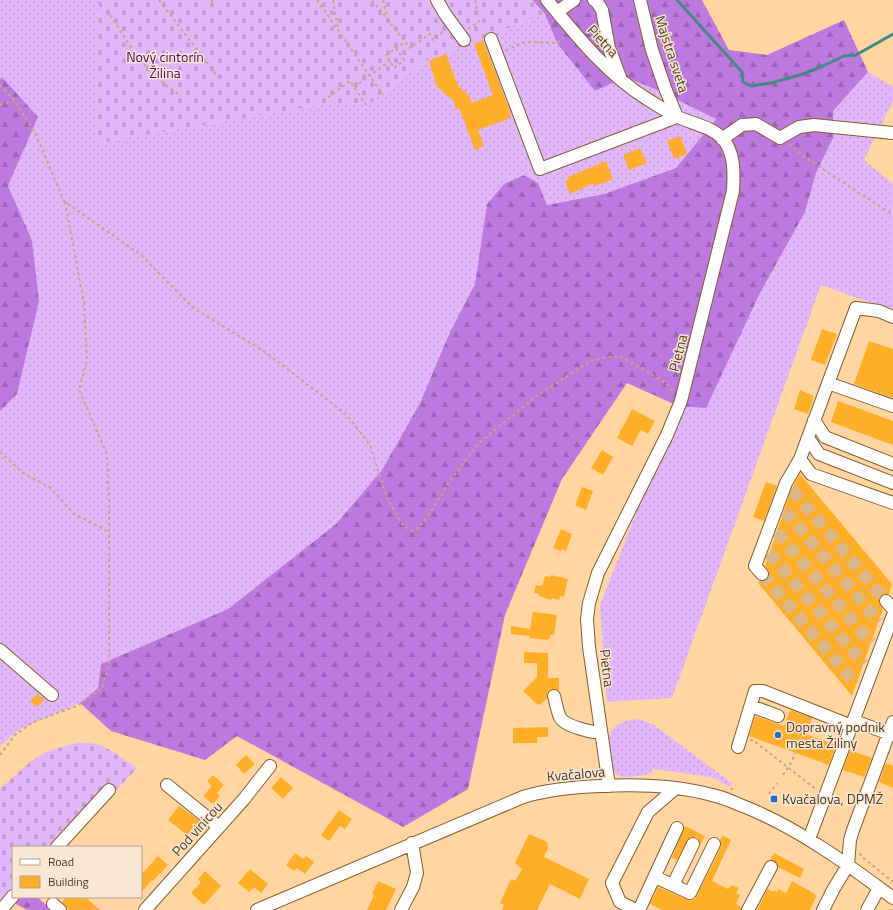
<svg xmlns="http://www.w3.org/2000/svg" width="893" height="910" font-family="'Titillium Web',sans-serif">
  <defs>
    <pattern id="grass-dots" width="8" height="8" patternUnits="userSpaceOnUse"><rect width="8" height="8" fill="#e2b6fa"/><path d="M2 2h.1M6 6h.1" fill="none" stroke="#c39dd6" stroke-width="1.8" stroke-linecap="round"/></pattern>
    <pattern id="forest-firs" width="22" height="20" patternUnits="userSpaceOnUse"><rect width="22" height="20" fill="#bd79e0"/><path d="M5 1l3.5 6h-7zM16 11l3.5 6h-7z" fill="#9c64b5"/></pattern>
    <pattern id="cemetery-stones" width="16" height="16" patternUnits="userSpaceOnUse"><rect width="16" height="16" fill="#e2b6fa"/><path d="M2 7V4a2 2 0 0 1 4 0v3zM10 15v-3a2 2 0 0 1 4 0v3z" fill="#c39dd6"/></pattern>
  </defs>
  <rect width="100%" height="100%" fill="#ffd6a1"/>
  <path fill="url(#grass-dots)" d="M0,0h99l-2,143 224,-38 49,-2 59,-44 116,-45 12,29 68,34 32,13 59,29 -40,49 -72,26 -57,11 -9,-22 -14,-8 -20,9 -17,20 -12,80 -25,48 -30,71 -38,67 -46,54 -108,85 -127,55 -3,24 -18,15 -60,26 -20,17v-335l17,-17 15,-154 -24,-54 30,-69 -36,-39 -2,1z
    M868,72l25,15v14l-29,59 29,24v127l-72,-26 -149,413 -65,4 -7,-97 78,-199 81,-111 46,-83 11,-39 17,-35v-27z
    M639,719l15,6 79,59 -4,3 -17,-10 -59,-8 -1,4c-41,9 -39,6 -43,-34 2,-16 17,-19 30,-20z"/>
  <path fill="url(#forest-firs)" d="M532,0h170l27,50 38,5 77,-35 24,52 -35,39v27l-17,35 -11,39 -46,83 -53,113 -28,-2 -51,-23 -65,96 -57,136 -37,174 -65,38 -166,-91 -32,24 -94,-29 -31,-28 18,-15 3,-24 127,-55 108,-85 46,-54 38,-67 30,-71 25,-48 12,-80 17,-20 20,-9 14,8 9,22 57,-11 72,-26 40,-49 -59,-29 -32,-13 -30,14 -38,-48 -12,-29z
    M2,77l36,40 -30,69 24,54 7,61 -22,93 -17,17v-332z
    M17,897h20l15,13h-25l-15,-8z"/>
  <path fill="url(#cemetery-stones)" d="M99,0h433l13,14 -116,45 -59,44 -49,2 -224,38z
    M77,743c4,0 9,0 13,0 17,2 33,16 47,25l-74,79h-50v50l-13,13v-121l30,-27 18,-11z"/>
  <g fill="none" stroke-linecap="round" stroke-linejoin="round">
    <path stroke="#448a82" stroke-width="3" d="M677,0l65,72 1,10 8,4 20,-3 32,-9 20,-8 21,-10 12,-1 37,-21"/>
  </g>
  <path fill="#ffae28" d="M483,40l28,74 -3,5 -30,11 6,16 -9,4 -16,-42 -3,1 -3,-9 -16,-13 -8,-26 17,-7 13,34 2,-1 2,4 2,-1 2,5 2,-1 3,9 21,-8 -19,-51z
    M680,136l7,18 -13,5 -7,-18z
    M640,148l7,15 -18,7 -6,-15z
    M606,161l7,18 -18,7 -1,-3 -24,11 -5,-13 4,-2 -1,-2z
    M822,329l15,5 -12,31 -14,-5z
    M869,341l24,8v49l-39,-14z
    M800,390l14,6 -6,18 -14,-5z
    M838,401l55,20v24l-62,-23z
    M632,409l23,12 -7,13 -7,-4 -9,16 -15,-8z
    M602,450l11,7 -10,18 -12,-7z
    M800,474l92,110 -3,10h-5l-5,4v5l4,6 -31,87 -94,-113 1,-2h5l5,-4v-5l-4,-6 26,-75z
    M766,482l11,4 -13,35 -11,-4z
    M582,487l11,4 -7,19 -11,-5z
    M561,529l11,5 -6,17 -4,-2 -1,2 -8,-3z
    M551,575l17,4 -4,18 -4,-1 -1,4 -7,-2 -1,2 -12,-4v-2l-5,-1 2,-8 6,1 3,-10 5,1z
    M533,612l24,3 -3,20h-4v4l-2,-1v2l-19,-2 1,-2 -19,-2v-8l19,3z
    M524,652l24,1v25h11v13l-3,-2 -7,1 -2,4v4l-7,7 -1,-1 -1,1 -15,-14 14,-14v-14h-13z
    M37,694l7,6 -7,7 -7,-6z
    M790,710l22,8 -6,16 30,11 -7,20 -80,-29 6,-20 29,10z
    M548,727v10h-11v6h-24v-15z
    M850,750l22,8 -8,19 -21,-7z
    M246,755l9,9 -11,10 -8,-9z
    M886,763l7,3v22l-14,-6z
    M213,775l11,10 -7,8 3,3 -7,8 -10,-8 9,-10 -5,-5z
    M281,777l12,11 -10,11 -12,-11z
    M179,806l25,18 -5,8 -6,-5 -6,8 -19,-15z
    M339,810l13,9 -7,10 -5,-3 -11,15 -8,-6z
    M685,826l20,10 -5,9 -1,-5 -2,-3h-4l-4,1 -12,22 -5,-2z
    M529,834l18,8 1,6 -4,9 45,22 -9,20 -30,-15 -13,26h-35l2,-5 -4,-2 11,-24 4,2 7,-12 -7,-6z
    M723,836l8,4 -19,41 16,8 3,-4 8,3 -3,5 4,2 -4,9 5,3v3h-78l-13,-6 8,-17 33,14 4,-2 26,-52 -1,-7z
    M295,853l8,6 3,-3 8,6 -9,12 -8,-6 -3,3 -8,-6z
    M774,853l30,16 -4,9 -22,-11 -1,-4 -7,-3z
    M158,856l10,9 -15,16 -1,-1 -11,13v-18z
    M250,869l18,15 -7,9 -7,-6 -5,5 -11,-9z
    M205,871l16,15 -17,19 -13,-12 10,-11 -3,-3z
    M378,881l18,8 -10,21h-19l7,-15 -2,-1z
    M792,881l23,13 1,3 -6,13h-53l11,-21 5,3 1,-2 3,2 1,-3 8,4z
    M66,897h19l15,13h-32l-6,-8z"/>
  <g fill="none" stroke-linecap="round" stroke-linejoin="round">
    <path stroke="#dbb788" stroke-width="12" stroke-dasharray="12 6" stroke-linecap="butt" d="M792,490l94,111
      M785,511l94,111
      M777,532l94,111
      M769,553l95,111
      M762,574l94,110"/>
    <g stroke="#825e2b" stroke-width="14">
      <path id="minor" d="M437,0l8,14 19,26
        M547,0c29,35 60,74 100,99 10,6 20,13 31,18 15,7 32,9 44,21 13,14 12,35 11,53l-52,210 -14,34 -69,138 -9,30 -2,16 2,28 20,139
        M594,0l3,2 5,8 7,38 11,29
        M557,12l17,-12
        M491,39l49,130 137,-52 -12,-29 -13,-38 -12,-50
        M722,139l20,-14 14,-1 24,14 19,-11 15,-2 79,8
        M828,383l65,23
        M814,420l11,17 68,27
        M808,438l11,16 74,29
        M800,459l11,15 82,29
        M762,574l-7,-8 31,-83 14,-24 56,-151 23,3 14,6
        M886,601l7,8
        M0,650l52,45
        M554,696c2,7 3,15 6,21 4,9 32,16 41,15
        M751,706l27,10
        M854,721l39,14
        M738,747l17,-56h8l89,35
        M167,785l52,42
        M809,839l84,-224
        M57,847l52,-57
        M655,877l35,16 24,-49
        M673,885l20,-41
        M53,904l7,6
        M1,910l12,-14
        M145,910l99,-111 26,-33
        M257,910l266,-113c26,-8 51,-10 78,-11 37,-2 75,-1 111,9 11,2 21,7 31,11 55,22 103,57 150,92
        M401,910l12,-23 4,-14 -5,-30
        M636,910l-16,-8 -8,-19 36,-71 28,-24
        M639,910l38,-82
        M748,910l23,-43
        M823,910l10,-20 15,-25 2,-25 3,-10 40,-108
        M867,910l12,-22"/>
    </g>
    <path stroke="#c8a67b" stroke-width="2" stroke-dasharray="3 3" stroke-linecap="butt" d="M159,0l59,77
      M212,0v2
      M317,0l66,95
      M333,0l5,28
      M372,0l38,48 20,-14 3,6 11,-9
      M383,0l4,18
      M475,0l3,14
      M107,10l27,42 20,24 27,20
      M468,29l14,-10
      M396,48l8,12 -10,8 -8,-13 19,-13
      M506,51l15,-8 11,-1 25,1 7,-6
      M0,85l15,16 21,34 28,66 77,54 51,52 76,47 79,61 23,30 16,51 16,28 9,7 7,-3 7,-8 25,-39 28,-37 57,-47 57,-37 17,-3h13l42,25 9,9
      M354,87l36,-26
      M323,101l27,-20 16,24
      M0,105l15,-4
      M789,144l20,16 84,55
      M0,452l23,21 28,15 23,26 35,18
      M750,740l4,1 63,49
      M0,755l15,-20 18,-13 44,-16 25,-18 7,-23v-165l-2,-46 -28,-64 8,-30 -3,-57 -19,-101
      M783,775l8,-12 4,-10
      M731,790l4,-5
      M769,794l8,-11
      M860,853l1,3 32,26"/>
    <use href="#minor" stroke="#fff" stroke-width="12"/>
  </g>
  <g fill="#236ebe" stroke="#f8e8d3" stroke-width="1.5">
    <circle cx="778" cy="735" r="4"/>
    <rect x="770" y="795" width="8" height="8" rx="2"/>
  </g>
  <g text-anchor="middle" stroke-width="3" stroke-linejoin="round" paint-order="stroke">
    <g font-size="14" fill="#4a3924" stroke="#f8e8d3">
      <text transform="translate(603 41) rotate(47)" y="5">Pietna</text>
      <text transform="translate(672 54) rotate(72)" y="5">Majstra sveta</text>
      <text transform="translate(678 353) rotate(-76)" y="5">Pietna</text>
      <text transform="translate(607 668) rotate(83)" y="5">Pietna</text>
      <text transform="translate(576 774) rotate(-5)" y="5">Kvačalova</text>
      <text transform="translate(197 829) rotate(-48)" y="5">Pod vinicou</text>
    </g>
    <g font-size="14" fill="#4c0367" stroke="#f8e8d3">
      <text x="165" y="62">Nový cintorín<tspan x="165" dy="16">Žilina</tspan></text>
    </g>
    <g font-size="14" fill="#4a3924" stroke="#f8e8d3" text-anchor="start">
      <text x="786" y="732">Dopravný podnik<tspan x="786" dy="16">mesta Žiliny</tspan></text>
      <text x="782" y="804">Kvačalova, DPMŽ</text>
    </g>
  </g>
  <rect x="12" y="846" width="130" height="52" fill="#f8e8d3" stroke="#b2a28d"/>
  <rect x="20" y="859" width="20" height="6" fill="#ffffff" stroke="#b2a28d"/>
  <text x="48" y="866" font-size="12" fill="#4a3924">Road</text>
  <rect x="20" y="876" width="20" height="12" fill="#ffae28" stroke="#b2a28d"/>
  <text x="48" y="886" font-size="12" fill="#4a3924">Building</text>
</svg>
